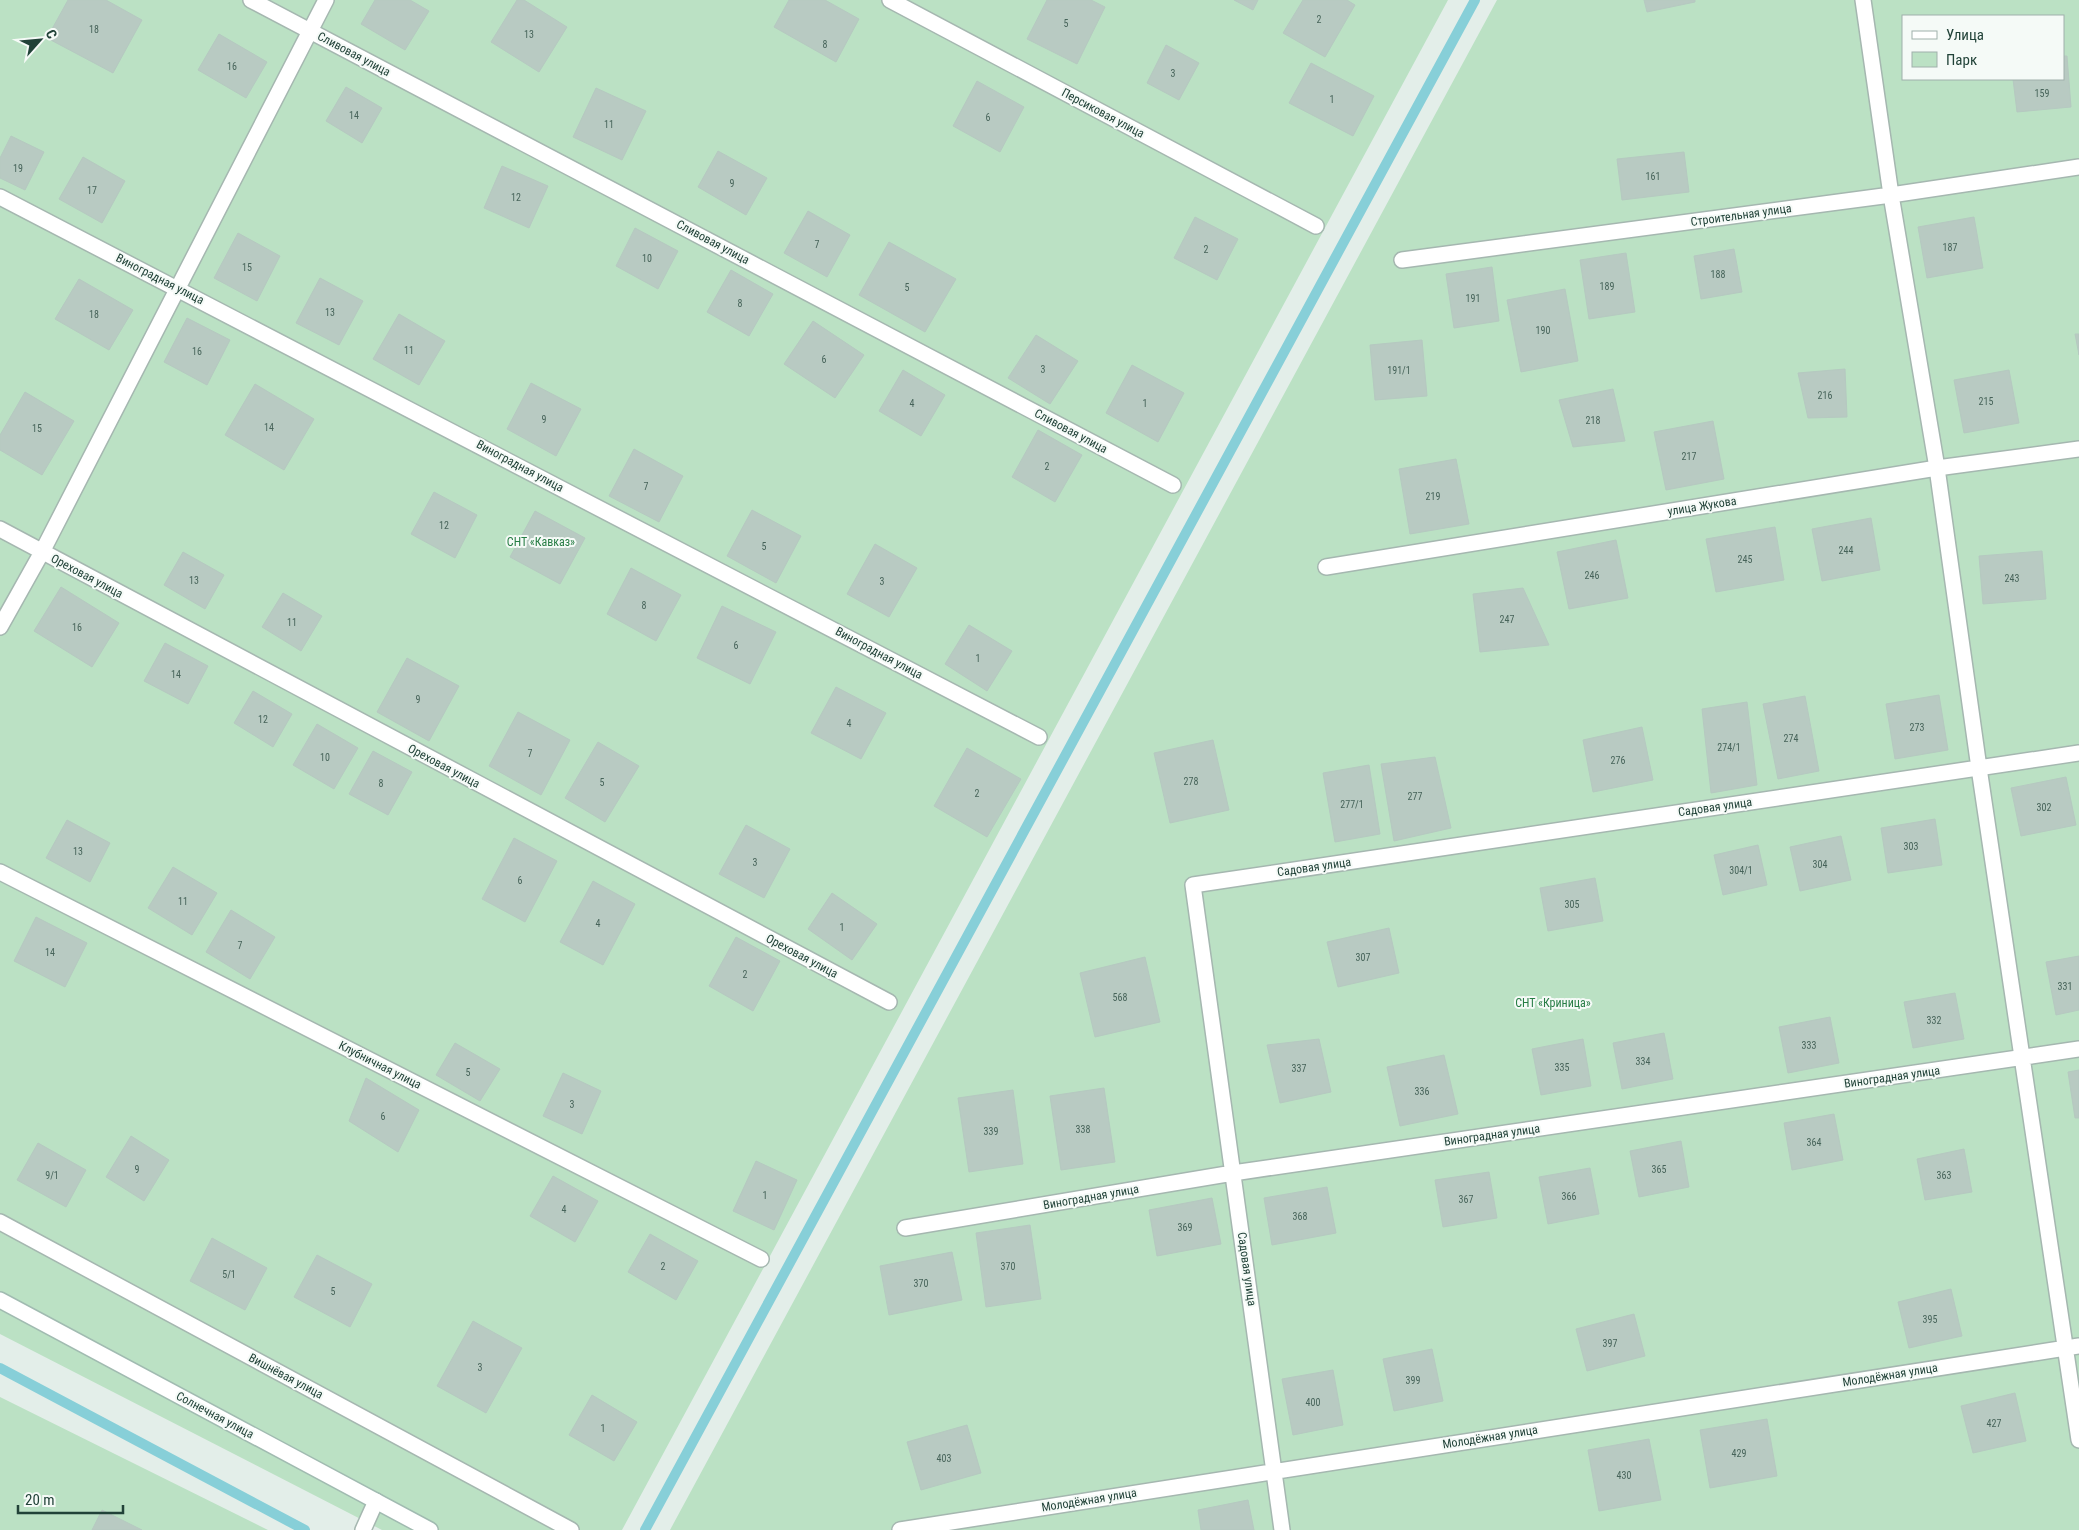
<svg xmlns="http://www.w3.org/2000/svg" width="2079" height="1530" font-family="'Roboto Condensed',sans-serif">
  <rect width="100%" height="100%" fill="#e3eee9"/>
  <path fill="#bbe1c4" fill-rule="evenodd" d="M0,0h1448l-826,1530h-240l-382,-196z
    M1497,0h582v1530h-1409zM1903,16h160v63h-160z
    M0,1397l268,133h-268z"/>
  <g fill="none" stroke-linecap="round" stroke-linejoin="round">
    <path stroke="#87cfd8" stroke-width="10" d="M0,1368l305,162
      M645,1530l830,-1530"/>
  </g>
  <path fill="#b8cac2" stroke="#b5c9c0" d="M68,0h38l36,20 -29,53 -66,-35z
    M375,0h35l19,11 -24,39 -44,-26z
    M517,0h7l43,27 -28,45 -48,-30z
    M789,0h36l34,19 -23,43 -62,-35z
    M1047,0h44l14,7 -28,57 -50,-25z
    M1234,0h24l-5,10z
    M1303,0h44l8,5 -30,52 -42,-24z
    M1644,0h51v2l-48,10z
    M219,34l48,28 -21,36 -48,-28z
    M1166,45l33,18 -20,37 -32,-17z
    M2063,56h4l4,51 -54,5 -4,-33h50z
    M1311,63l63,33 -21,40 -64,-33z
    M977,81l47,26 -24,45 -47,-26z
    M346,87l36,21 -20,35 -36,-22z
    M596,88l50,23 -24,49 -49,-23z
    M11,136l33,16 -19,38 -25,-12v-20z
    M718,151l49,27 -21,37 -48,-28z
    M1684,152l5,40 -67,8 -5,-41z
    M83,157l42,24 -23,42 -43,-24z
    M502,166l46,20 -19,42 -45,-20z
    M808,211l42,24 -23,42 -43,-24z
    M1195,217l43,22 -21,41 -43,-22z
    M1974,217l9,51 -56,10 -9,-51z
    M635,228l43,23 -20,38 -42,-23z
    M238,233l42,23 -23,45 -43,-23z
    M889,242l67,37 -31,53 -66,-37z
    M1734,249l8,43 -41,7 -7,-43z
    M1626,253l9,59 -46,7 -9,-59z
    M1492,267l7,54 -45,7 -8,-54z
    M731,270l42,24 -24,42 -42,-24z
    M320,278l43,23 -24,44 -43,-22z
    M79,279l54,31 -24,40 -54,-31z
    M1565,289l13,72 -57,11 -14,-72z
    M399,314l46,27 -26,44 -46,-26z
    M187,318l43,22 -23,45 -43,-23z
    M813,321l51,34 -29,43 -51,-34z
    M2075,334h4v21z
    M1036,335l42,26 -28,43 -42,-26z
    M1422,340l5,56 -52,4 -5,-55z
    M1132,365l52,28 -26,49 -52,-29z
    M1845,369l2,48 -39,1 -10,-45z
    M903,370l42,25 -24,41 -42,-25z
    M2009,370l10,53 -55,10 -10,-53z
    M531,383l50,26 -25,47 -49,-27z
    M255,384l59,35 -30,51 -59,-35z
    M1613,389l12,52 -52,6 -14,-47z
    M25,392l49,29 -32,54 -42,-25v-15z
    M1713,421l11,58 -58,11 -12,-58z
    M1038,430l44,25 -27,47 -43,-25z
    M634,449l49,27 -24,46 -50,-26z
    M1456,459l13,65 -59,10 -11,-65z
    M434,492l43,23 -22,43 -44,-24z
    M752,510l49,26 -25,47 -49,-27z
    M535,511l50,27 -25,46 -50,-27z
    M1871,518l9,52 -58,11 -10,-52z
    M1775,527l9,53 -68,12 -10,-53z
    M1616,540l12,58 -59,11 -12,-57z
    M875,544l42,24 -28,49 -42,-23z
    M2042,551l4,48 -63,5 -4,-48z
    M183,552l41,23 -19,34 -41,-24z
    M631,568l50,27 -25,46 -49,-27z
    M61,587l58,36 -27,44 -58,-36z
    M1523,588l26,57 -69,7 -7,-58z
    M283,593l39,23 -21,35 -39,-24z
    M722,606l54,26 -26,52 -53,-26z
    M969,625l43,26 -25,40 -42,-27z
    M165,643l43,23 -20,38 -44,-23z
    M407,658l52,28 -30,55 -52,-29z
    M836,687l50,26 -25,46 -50,-26z
    M253,691l39,23 -19,33 -39,-24z
    M1939,695l9,55 -53,9 -9,-55z
    M1805,696l14,75 -41,8 -15,-75z
    M1747,702l10,83 -46,8 -9,-84z
    M518,712l52,28 -29,55 -52,-29z
    M317,724l41,24 -24,41 -41,-24z
    M1642,727l11,53 -60,12 -10,-52z
    M1213,740l16,70 -59,13 -16,-70z
    M598,742l41,24 -34,56 -40,-24z
    M967,748l54,31 -34,58 -53,-31z
    M373,751l39,21 -24,43 -39,-21z
    M1435,757l16,71 -57,13 -13,-77z
    M1369,765l11,69 -45,8 -12,-69z
    M2066,777l10,48 -55,11 -10,-48z
    M1935,819l7,46 -54,8 -7,-45z
    M67,820l43,23 -20,39 -44,-24z
    M746,825l44,24 -26,49 -45,-24z
    M1841,836l10,44 -51,11 -10,-44z
    M514,838l43,23 -32,61 -43,-23z
    M1758,845l9,40 -44,10 -9,-40z
    M173,867l44,26 -25,42 -44,-27z
    M1595,878l8,43 -55,10 -8,-43z
    M593,881l42,23 -32,61 -43,-23z
    M832,893l45,31 -25,36 -44,-31z
    M231,910l44,27 -25,42 -44,-27z
    M36,917l51,26 -22,44 -51,-26z
    M1389,928l10,45 -61,14 -11,-45z
    M736,937l44,24 -27,50 -44,-25z
    M2079,956v54l-23,5 -10,-53z
    M1145,957l15,65 -65,15 -15,-64z
    M1955,993l9,46 -51,9 -9,-46z
    M1830,1017l9,46 -51,10 -9,-46z
    M1664,1033l9,46 -51,10 -9,-46z
    M1319,1039l12,53 -51,11 -13,-58z
    M1583,1039l8,47 -50,9 -9,-46z
    M455,1043l45,26 -20,32 -44,-26z
    M1444,1055l14,59 -58,12 -13,-59z
    M2079,1070v48h-4l-7,-46z
    M563,1073l38,18 -19,43 -39,-18z
    M366,1078l53,32 -21,42 -49,-31z
    M1104,1088l11,74 -54,8 -11,-74z
    M1013,1090l10,74 -54,8 -11,-74z
    M1834,1114l9,46 -51,10 -8,-47z
    M131,1136l38,24 -25,41 -38,-24z
    M1681,1141l8,46 -50,10 -9,-46z
    M38,1143l48,27 -20,37 -49,-27z
    M1964,1149l8,43 -47,8 -8,-41z
    M756,1161l41,19 -23,50 -41,-19z
    M1590,1168l9,46 -51,10 -9,-47z
    M1489,1172l8,46 -54,9 -8,-47z
    M553,1176l45,25 -23,41 -45,-26z
    M1327,1187l9,46 -64,12 -8,-47z
    M1212,1198l9,46 -64,12 -8,-46z
    M1030,1225l11,74 -55,8 -10,-74z
    M650,1234l48,27 -22,39 -48,-28z
    M212,1238l55,30 -22,42 -55,-29z
    M952,1252l10,48 -73,15 -9,-49z
    M317,1255l55,29 -22,43 -56,-30z
    M1951,1289l11,47 -53,12 -11,-46z
    M1634,1314l11,42 -58,15 -11,-42z
    M473,1321l49,27 -36,65 -49,-27z
    M1432,1349l11,52 -49,10 -11,-52z
    M1333,1370l10,55 -50,10 -11,-56z
    M2015,1393l11,48 -53,12 -12,-47z
    M592,1395l45,27 -23,39 -45,-26z
    M1767,1419l10,57 -67,12 -10,-58z
    M967,1425l14,48 -60,17 -14,-48z
    M1649,1439l12,61 -62,11 -11,-61z
    M1248,1500l6,30h-53l-3,-20z
    M102,1510l40,20h-50z"/>
  <g fill="none" stroke-linecap="round" stroke-linejoin="round">
    <g stroke="#a5b7b0" stroke-width="18">
      <path id="street" d="M251,0l922,485
        M890,0l426,226
        M1863,0l28,195 46,273 42,300 100,672
        M0,197l1039,540
        M1402,260l489,-65 188,-28
        M0,529l889,473
        M1326,567l611,-99 142,-19
        M0,627l42,-75 284,-552
        M0,872l761,387
        M0,1222l571,308
        M905,1228l328,-55 846,-124
        M363,1530l13,-29
        M900,1530l1179,-184
        M1282,1530l-89,-645 886,-132"/>
    </g>
    <g stroke="#a1bbb1" stroke-width="18">
      <path id="secondary" d="M0,1300l430,230"/>
    </g>
    <use href="#street" stroke="#fff" stroke-width="15"/>
    <use href="#secondary" stroke="#fff" stroke-width="15"/>
  </g>
  <g text-anchor="middle" stroke-width="4" stroke-linejoin="round" paint-order="stroke">
    <g font-size="10" fill="#47645a">
      <text x="1319" y="23">2</text>
      <text x="1066" y="27">5</text>
      <text x="94" y="33">18</text>
      <text x="529" y="38">13</text>
      <text x="825" y="48">8</text>
      <text x="232" y="70">16</text>
      <text x="1173" y="77">3</text>
      <text x="2042" y="97">159</text>
      <text x="1332" y="103">1</text>
      <text x="354" y="119">14</text>
      <text x="988" y="121">6</text>
      <text x="609" y="128">11</text>
      <text x="18" y="172">19</text>
      <text x="1653" y="180">161</text>
      <text x="732" y="187">9</text>
      <text x="92" y="194">17</text>
      <text x="516" y="201">12</text>
      <text x="817" y="248">7</text>
      <text x="1950" y="251">187</text>
      <text x="1206" y="253">2</text>
      <text x="647" y="262">10</text>
      <text x="247" y="271">15</text>
      <text x="1718" y="278">188</text>
      <text x="1607" y="290">189</text>
      <text x="907" y="291">5</text>
      <text x="1473" y="302">191</text>
      <text x="740" y="307">8</text>
      <text x="330" y="316">13</text>
      <text x="94" y="318">18</text>
      <text x="1543" y="334">190</text>
      <text x="409" y="354">11</text>
      <text x="197" y="355">16</text>
      <text x="824" y="363">6</text>
      <text x="1043" y="373">3</text>
      <text x="1399" y="374">191/1</text>
      <text x="1825" y="399">216</text>
      <text x="1986" y="405">215</text>
      <text x="912" y="407">4</text>
      <text x="1145" y="407">1</text>
      <text x="544" y="423">9</text>
      <text x="1593" y="424">218</text>
      <text x="269" y="431">14</text>
      <text x="37" y="432">15</text>
      <text x="1689" y="460">217</text>
      <text x="1047" y="470">2</text>
      <text x="646" y="490">7</text>
      <text x="1433" y="500">219</text>
      <text x="444" y="529">12</text>
      <text x="764" y="550">5</text>
      <text x="1846" y="554">244</text>
      <text x="1745" y="563">245</text>
      <text x="1592" y="579">246</text>
      <text x="2012" y="582">243</text>
      <text x="194" y="584">13</text>
      <text x="882" y="585">3</text>
      <text x="644" y="609">8</text>
      <text x="1507" y="623">247</text>
      <text x="292" y="626">11</text>
      <text x="77" y="631">16</text>
      <text x="736" y="649">6</text>
      <text x="978" y="662">1</text>
      <text x="176" y="678">14</text>
      <text x="418" y="703">9</text>
      <text x="263" y="723">12</text>
      <text x="849" y="727">4</text>
      <text x="1917" y="731">273</text>
      <text x="1791" y="742">274</text>
      <text x="1729" y="751">274/1</text>
      <text x="530" y="757">7</text>
      <text x="325" y="761">10</text>
      <text x="1618" y="764">276</text>
      <text x="1191" y="785">278</text>
      <text x="602" y="786">5</text>
      <text x="381" y="787">8</text>
      <text x="977" y="797">2</text>
      <text x="1415" y="800">277</text>
      <text x="1352" y="808">277/1</text>
      <text x="2044" y="811">302</text>
      <text x="1911" y="850">303</text>
      <text x="78" y="855">13</text>
      <text x="755" y="866">3</text>
      <text x="1820" y="868">304</text>
      <text x="1741" y="874">304/1</text>
      <text x="520" y="884">6</text>
      <text x="183" y="905">11</text>
      <text x="1572" y="908">305</text>
      <text x="598" y="927">4</text>
      <text x="842" y="931">1</text>
      <text x="240" y="949">7</text>
      <text x="50" y="956">14</text>
      <text x="1363" y="961">307</text>
      <text x="745" y="978">2</text>
      <text x="2065" y="990">331</text>
      <text x="1120" y="1001">568</text>
      <text x="1934" y="1024">332</text>
      <text x="1809" y="1049">333</text>
      <text x="1643" y="1065">334</text>
      <text x="1562" y="1071">335</text>
      <text x="1299" y="1072">337</text>
      <text x="468" y="1076">5</text>
      <text x="1422" y="1095">336</text>
      <text x="572" y="1108">3</text>
      <text x="383" y="1120">6</text>
      <text x="1083" y="1133">338</text>
      <text x="991" y="1135">339</text>
      <text x="1814" y="1146">364</text>
      <text x="137" y="1173">9</text>
      <text x="1659" y="1173">365</text>
      <text x="52" y="1179">9/1</text>
      <text x="1944" y="1179">363</text>
      <text x="765" y="1199">1</text>
      <text x="1569" y="1200">366</text>
      <text x="1466" y="1203">367</text>
      <text x="564" y="1213">4</text>
      <text x="1300" y="1220">368</text>
      <text x="1185" y="1231">369</text>
      <text x="663" y="1270">2</text>
      <text x="1008" y="1270">370</text>
      <text x="229" y="1278">5/1</text>
      <text x="921" y="1287">370</text>
      <text x="333" y="1295">5</text>
      <text x="1930" y="1323">395</text>
      <text x="1610" y="1347">397</text>
      <text x="480" y="1371">3</text>
      <text x="1413" y="1384">399</text>
      <text x="1313" y="1406">400</text>
      <text x="1994" y="1427">427</text>
      <text x="603" y="1432">1</text>
      <text x="1739" y="1457">429</text>
      <text x="944" y="1462">403</text>
      <text x="1624" y="1479">430</text>
    </g>
    <g font-size="12" fill="#214238" stroke="#f5faf7">
      <text transform="translate(354 54) rotate(28)" y="4">Сливовая улица</text>
      <text transform="translate(1103 113) rotate(28)" y="4">Персиковая улица</text>
      <text transform="translate(1741 215) rotate(-8)" y="4">Строительная улица</text>
      <text transform="translate(713 242) rotate(28)" y="4">Сливовая улица</text>
      <text transform="translate(160 279) rotate(27)" y="4">Виноградная улица</text>
      <text transform="translate(1071 431) rotate(28)" y="4">Сливовая улица</text>
      <text transform="translate(520 466) rotate(28)" y="4">Виноградная улица</text>
      <text transform="translate(1702 506) rotate(-9)" y="4">улица Жукова</text>
      <text transform="translate(87 576) rotate(28)" y="4">Ореховая улица</text>
      <text transform="translate(879 653) rotate(28)" y="4">Виноградная улица</text>
      <text transform="translate(444 766) rotate(28)" y="4">Ореховая улица</text>
      <text transform="translate(1715 807) rotate(-8)" y="4">Садовая улица</text>
      <text transform="translate(1314 867) rotate(-8)" y="4">Садовая улица</text>
      <text transform="translate(802 956) rotate(28)" y="4">Ореховая улица</text>
      <text transform="translate(380 1065) rotate(27)" y="4">Клубничная улица</text>
      <text transform="translate(1892 1077) rotate(-8)" y="4">Виноградная улица</text>
      <text transform="translate(1492 1135) rotate(-8)" y="4">Виноградная улица</text>
      <text transform="translate(1091 1197) rotate(-10)" y="4">Виноградная улица</text>
      <text transform="translate(1247 1269) rotate(82)" y="4">Садовая улица</text>
      <text transform="translate(1890 1375) rotate(-9)" y="4">Молодёжная улица</text>
      <text transform="translate(286 1376) rotate(28)" y="4">Вишнёвая улица</text>
      <text transform="translate(215 1415) rotate(28)" y="4">Солнечная улица</text>
      <text transform="translate(1490 1437) rotate(-9)" y="4">Молодёжная улица</text>
      <text transform="translate(1089 1500) rotate(-9)" y="4">Молодёжная улица</text>
    </g>
    <g font-size="12" fill="#277d45" stroke="#f5faf7">
      <text x="541" y="546">СНТ «Кавказ»</text>
      <text x="1553" y="1007">СНТ «Криница»</text>
    </g>
  </g>
  <rect x="1902" y="15" width="162" height="65" fill="#f5faf7" stroke="#a0b0ab"/>
  <rect x="1912" y="31" width="25" height="8" fill="#ffffff" stroke="#a0b0ab"/>
  <text x="1946" y="40" font-size="15" fill="#214238">Улица</text>
  <rect x="1912" y="52" width="25" height="15" fill="#bbe1c4" stroke="#a0b0ab"/>
  <text x="1946" y="65" font-size="15" fill="#214238">Парк</text>
  <g transform="translate(40 40) rotate(63)" stroke="#f5faf7" stroke-width="4" paint-order="stroke">
  <path d="M0-4L9 19L0 12L-9 19Z" fill="#214238"/>
  <text y="-8" font-size="14" font-weight="bold" text-anchor="middle" fill="#214238">С</text>
  </g>
  <path d="M18 1505v8h105v-8" fill="none" stroke="#214238" stroke-width="2.5"/>
  <text x="25" y="1505" font-size="15" fill="#214238" stroke="#f5faf7" stroke-width="4" paint-order="stroke">20 m</text>
</svg>
